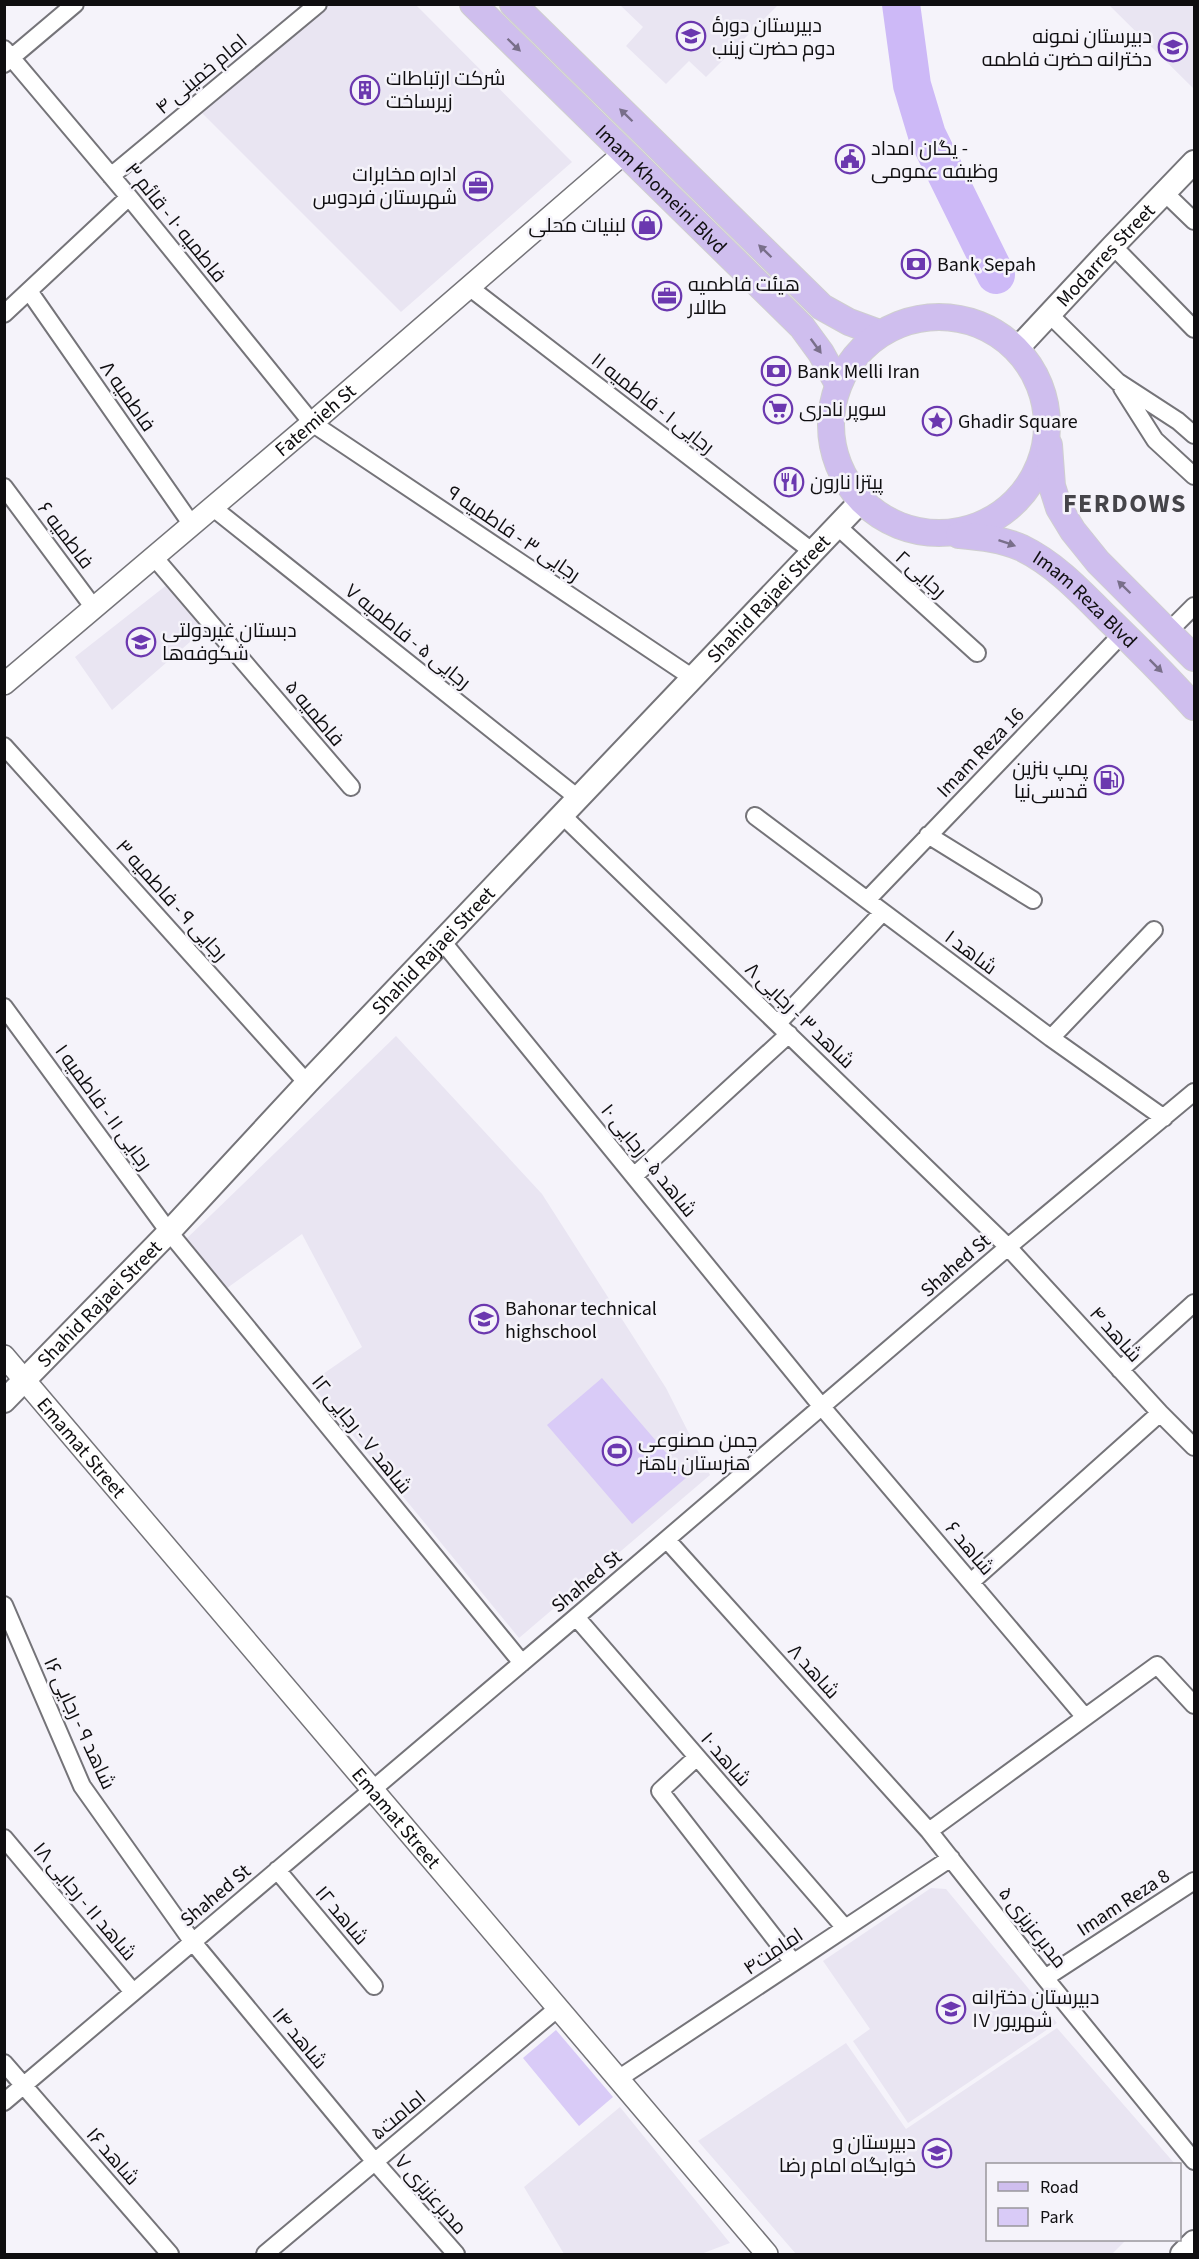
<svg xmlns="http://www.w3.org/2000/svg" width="1199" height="2259" font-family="'Source Sans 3',Cairo,sans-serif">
  <rect width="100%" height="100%" fill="#f5f3fa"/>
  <path fill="#e9e5f2" d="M326,5h90l156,157 -171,150 -201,-201z
    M620,5h158l-72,72 -17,-16 -23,23 -40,-38 17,-19z
    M1109,5h85v84z
    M168,584l38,44 -94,82 -37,-53z
    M396,1036l146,158 124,194 44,87 -191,163 -209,-255 52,-36 -60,-113 -79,57 -40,-49z
    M931,1888l15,1 111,134 -149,100 -55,-82 17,-12 -47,-68z
    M1057,2028l118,136h-187v76h138l-14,14h-316l-98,-113 148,-98 60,86z
    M620,2107l110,136 -29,11h-137l-40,-67z"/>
  <path fill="#d9cbf7" d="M602,1378l85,99 -55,47 -85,-99z
    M556,2030l57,67 -34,29 -56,-68z"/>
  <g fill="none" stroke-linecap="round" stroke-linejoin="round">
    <path stroke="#cdb9f7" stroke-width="38" d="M901,4l11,81 15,50 69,140"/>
    <g stroke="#757479" stroke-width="20">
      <path id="minor" d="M4,49l125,148 183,226 381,255
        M4,64l71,-60
        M111,176l207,-172
        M1165,193l29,28
        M1113,246l81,83
        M469,287l344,265
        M29,291l163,234
        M4,314l125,-117
        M1050,315l68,67 60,39 16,14
        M1122,388l33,52 39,36
        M4,487l90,121
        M212,507l366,291
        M837,526l140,127
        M154,557l197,230
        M1169,631l25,-25
        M4,746l303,337
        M562,815l446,432 152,166 34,34
        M755,816l296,222 113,80
        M928,835l105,65
        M867,900l256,-267
        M442,941l380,466 262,309
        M4,1007l165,225 353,431
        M778,1023l105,-111
        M1051,1038l103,-108
        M634,1176l155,-142
        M1120,1370l74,-67
        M667,1540l262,291 116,147 149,183
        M971,1582l189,-169
        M4,1605l78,181 110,155 183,221 81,92
        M576,1617l269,311
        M697,1757l-37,34 133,171
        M929,1831l228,-166 37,40
        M4,1838l129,154
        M277,1870l97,116
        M1045,1978l149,-97
        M4,2063l166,191
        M618,2079l333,-221
        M4,2102l572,-485 432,-370 186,-155
        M265,2254l293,-246"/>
    </g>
    <g stroke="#757479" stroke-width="24">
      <g id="tertiary">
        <path id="s1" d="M4,684l308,-261 312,-270"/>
        <path id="s2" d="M4,1356l763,898"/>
      </g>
    </g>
    <g stroke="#757479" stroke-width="26">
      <g id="secondary">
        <path id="s3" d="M1017,349l96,-103 81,-84"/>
        <path id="s4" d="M4,1401l165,-169 138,-149 555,-583"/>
        <path d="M1182,2254l12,-12"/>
      </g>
    </g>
    <g stroke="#cfcfcf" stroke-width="28">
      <g id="primary">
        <path id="s5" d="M473,4l329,323 19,26 17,31"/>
        <path d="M513,4l309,303 27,15 30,11"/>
        <circle cx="939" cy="425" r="108"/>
        <path d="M1049,445l3,41 7,22 14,23 25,31 96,96"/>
        <path id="s6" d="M959,535c21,2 43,4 63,13 33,16 59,44 85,70 30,29 59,58 87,89"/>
      </g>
    </g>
    <use href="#minor" stroke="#fff" stroke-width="16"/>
    <use href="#tertiary" stroke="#fff" stroke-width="21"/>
    <use href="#secondary" stroke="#fff" stroke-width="22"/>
    <use href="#primary" stroke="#cfbeee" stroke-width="26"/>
  </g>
  <defs><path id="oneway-solid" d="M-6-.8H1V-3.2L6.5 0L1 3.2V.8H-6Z" transform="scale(1.5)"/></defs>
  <g fill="#796f8a">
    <use href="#oneway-solid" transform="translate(514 45) rotate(44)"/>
    <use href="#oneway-solid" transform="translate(626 115) rotate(-136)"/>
    <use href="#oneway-solid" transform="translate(765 251) rotate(-136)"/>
    <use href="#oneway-solid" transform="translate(816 346) rotate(54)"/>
    <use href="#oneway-solid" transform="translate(1007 543) rotate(19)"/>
    <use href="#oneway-solid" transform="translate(1124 587) rotate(-136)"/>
    <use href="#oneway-solid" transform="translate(1156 666) rotate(45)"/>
  </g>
  <defs>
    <g id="school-ring" transform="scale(1.5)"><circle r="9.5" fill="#f5f3fa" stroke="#6b38af" stroke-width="1.5"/><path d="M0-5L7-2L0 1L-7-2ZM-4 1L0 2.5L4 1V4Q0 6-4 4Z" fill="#6b38af"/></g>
    <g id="building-ring" transform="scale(1.5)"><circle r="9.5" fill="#f5f3fa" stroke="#6b38af" stroke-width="1.5"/><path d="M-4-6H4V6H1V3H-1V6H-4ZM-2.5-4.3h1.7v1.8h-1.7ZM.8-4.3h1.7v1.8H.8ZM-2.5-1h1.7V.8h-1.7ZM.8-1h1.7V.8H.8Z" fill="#6b38af"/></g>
    <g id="civic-ring" transform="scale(1.5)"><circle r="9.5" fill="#f5f3fa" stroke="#6b38af" stroke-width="1.5"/><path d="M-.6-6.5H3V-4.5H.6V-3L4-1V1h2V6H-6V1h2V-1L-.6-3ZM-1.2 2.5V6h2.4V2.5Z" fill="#6b38af"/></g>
    <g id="office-ring" transform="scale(1.5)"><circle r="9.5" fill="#f5f3fa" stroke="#6b38af" stroke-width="1.5"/><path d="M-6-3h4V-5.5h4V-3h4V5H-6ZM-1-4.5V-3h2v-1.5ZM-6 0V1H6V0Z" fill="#6b38af"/></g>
    <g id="shop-ring" transform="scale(1.5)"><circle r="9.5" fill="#f5f3fa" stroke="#6b38af" stroke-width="1.5"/><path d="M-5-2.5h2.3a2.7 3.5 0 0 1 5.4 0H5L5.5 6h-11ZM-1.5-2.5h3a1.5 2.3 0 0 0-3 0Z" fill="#6b38af"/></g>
    <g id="bank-ring" transform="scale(1.5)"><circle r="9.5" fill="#f5f3fa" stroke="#6b38af" stroke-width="1.5"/><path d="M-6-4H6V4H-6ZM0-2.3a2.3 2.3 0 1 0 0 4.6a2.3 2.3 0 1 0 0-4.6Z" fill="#6b38af"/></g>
    <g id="supermarket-ring" transform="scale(1.5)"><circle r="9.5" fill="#f5f3fa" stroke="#6b38af" stroke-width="1.5"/><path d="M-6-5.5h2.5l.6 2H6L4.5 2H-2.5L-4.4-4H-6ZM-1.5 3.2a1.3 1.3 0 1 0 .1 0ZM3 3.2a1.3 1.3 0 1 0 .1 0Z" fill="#6b38af"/></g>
    <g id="sight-ring" transform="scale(1.5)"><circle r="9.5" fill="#f5f3fa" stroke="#6b38af" stroke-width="1.5"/><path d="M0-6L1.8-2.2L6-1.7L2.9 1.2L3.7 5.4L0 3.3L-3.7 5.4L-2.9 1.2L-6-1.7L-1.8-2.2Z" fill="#6b38af"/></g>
    <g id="restaurant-ring" transform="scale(1.5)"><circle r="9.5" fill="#f5f3fa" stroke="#6b38af" stroke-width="1.5"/><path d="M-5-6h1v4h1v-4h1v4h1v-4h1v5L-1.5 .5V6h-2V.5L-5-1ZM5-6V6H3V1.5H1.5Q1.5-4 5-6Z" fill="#6b38af"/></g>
    <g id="fuel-ring" transform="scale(1.5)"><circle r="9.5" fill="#f5f3fa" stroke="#6b38af" stroke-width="1.5"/><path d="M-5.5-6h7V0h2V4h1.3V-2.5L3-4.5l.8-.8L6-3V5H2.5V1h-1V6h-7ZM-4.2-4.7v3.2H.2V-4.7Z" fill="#6b38af"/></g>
    <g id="stadium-ring" transform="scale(1.5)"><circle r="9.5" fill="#f5f3fa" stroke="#6b38af" stroke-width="1.5"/><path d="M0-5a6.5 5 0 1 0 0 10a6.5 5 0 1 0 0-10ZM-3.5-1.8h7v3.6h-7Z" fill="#6b38af"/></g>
  </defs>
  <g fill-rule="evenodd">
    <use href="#school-ring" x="691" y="36"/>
    <use href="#school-ring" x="1173" y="47"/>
    <use href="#building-ring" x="365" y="90"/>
    <use href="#civic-ring" x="850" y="159"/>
    <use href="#office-ring" x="478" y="186"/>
    <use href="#shop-ring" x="647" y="225"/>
    <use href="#bank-ring" x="916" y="264"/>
    <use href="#office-ring" x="667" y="296"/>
    <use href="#bank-ring" x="776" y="371"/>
    <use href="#supermarket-ring" x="778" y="409"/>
    <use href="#sight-ring" x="937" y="421"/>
    <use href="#restaurant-ring" x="789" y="482"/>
    <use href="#school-ring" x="141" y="642"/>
    <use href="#fuel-ring" x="1109" y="780"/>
    <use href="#school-ring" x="484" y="1319"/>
    <use href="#stadium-ring" x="617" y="1451"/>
    <use href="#school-ring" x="951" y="2009"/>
    <use href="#school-ring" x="937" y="2153"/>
  </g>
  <g text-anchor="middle" stroke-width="5" stroke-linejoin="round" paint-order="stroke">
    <g font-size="20" fill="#0f0e10" stroke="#f5f3fa" text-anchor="start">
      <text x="712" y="32">دبیرستان دورهٔ<tspan x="712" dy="23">دوم حضرت زینب</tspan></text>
      <text x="1152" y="43" text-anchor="end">دبیرستان نمونه<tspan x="1152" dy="23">دخترانه حضرت فاطمه</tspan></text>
      <text x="386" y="85">شرکت ارتباطات<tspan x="386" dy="23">زیرساخت</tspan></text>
      <text x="871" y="155">یگان امداد -<tspan x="871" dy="23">وظیفه عمومی</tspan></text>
      <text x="457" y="181" text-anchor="end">اداره مخابرات<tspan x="457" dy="23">شهرستان فردوس</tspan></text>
      <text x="626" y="232" text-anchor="end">لبنیات محلی</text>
      <text x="937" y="271">Bank Sepah</text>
      <text x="688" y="291">هيئت فاطمیه<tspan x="688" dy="23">طالار</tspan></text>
      <text x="797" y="378">Bank Melli Iran</text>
      <text x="799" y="416">سوپر نادری</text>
      <text x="958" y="428">Ghadir Square</text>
      <text x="810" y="489">پیتزا نارون</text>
      <text x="162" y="637">دبستان غیردولتی<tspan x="162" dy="23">شکوفه‌ها</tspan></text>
      <text x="1088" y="775" text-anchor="end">پمپ بنزین<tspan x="1088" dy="23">قدسی‌نیا</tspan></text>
      <text x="505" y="1315">Bahonar technical<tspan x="505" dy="23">highschool</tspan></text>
      <text x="638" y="1447">چمن مصنوعی<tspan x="638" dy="23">هنرستان باهنر</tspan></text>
      <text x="972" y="2004">دبیرستان دخترانه<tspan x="972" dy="23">۱۷ شهریور</tspan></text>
      <text x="916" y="2149" text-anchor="end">دبیرستان و<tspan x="916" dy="23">خوابگاه امام رضا</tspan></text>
    </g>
    <g font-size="20" fill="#0f0e10" stroke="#f5f3fa">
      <text transform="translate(201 74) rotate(-40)" y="7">امام خمینی ۴</text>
      <text dy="7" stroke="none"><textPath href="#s5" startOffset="264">Imam Khomeini Blvd</textPath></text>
      <text transform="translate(176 222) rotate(51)" y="7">فاطمیه ۱۰ - قائم ۳</text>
      <text dy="7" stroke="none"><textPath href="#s3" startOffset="129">Modarres Street</textPath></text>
      <text transform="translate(128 396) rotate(55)" y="7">فاطمیه ۸</text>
      <text transform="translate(653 403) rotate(38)" y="7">رجایی ۱ - فاطمیه ۱۱</text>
      <text dy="7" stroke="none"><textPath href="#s1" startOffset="408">Fatemieh St</textPath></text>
      <text transform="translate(514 533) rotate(34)" y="7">رجایی ۳ - فاطمیه ۹</text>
      <text transform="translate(66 535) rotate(53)" y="7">فاطمیه ۶</text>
      <text transform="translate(921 574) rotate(42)" y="7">رجایی ۲</text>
      <text dy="7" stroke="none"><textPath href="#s4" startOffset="1108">Shahid Rajaei Street</textPath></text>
      <text dy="7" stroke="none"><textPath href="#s6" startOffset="146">Imam Reza Blvd</textPath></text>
      <text transform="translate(408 636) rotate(39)" y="7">رجایی ۵ - فاطمیه ۷</text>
      <text transform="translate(315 713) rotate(50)" y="7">فاطمیه ۵</text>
      <text transform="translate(980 752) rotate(-46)" y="7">Imam Reza 16</text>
      <text transform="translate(172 900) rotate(48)" y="7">رجایی ۹ - فاطمیه ۳</text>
      <text dy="7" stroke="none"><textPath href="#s4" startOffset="622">Shahid Rajaei Street</textPath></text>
      <text transform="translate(971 952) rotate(37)" y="7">شاهد ۱</text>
      <text transform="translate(800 1015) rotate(44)" y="7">شاهد ۳ - رجایی ۸</text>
      <text transform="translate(104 1107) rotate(54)" y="7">رجایی ۱۱ - فاطمیه ۱</text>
      <text transform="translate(649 1160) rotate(51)" y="7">شاهد ۵ - رجایی ۱۰</text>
      <text transform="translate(955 1265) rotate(-41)" y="7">Shahed St</text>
      <text dy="7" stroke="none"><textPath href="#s4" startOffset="136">Shahid Rajaei Street</textPath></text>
      <text transform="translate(1116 1334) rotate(48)" y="7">شاهد ۴</text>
      <text transform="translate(362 1434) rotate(51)" y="7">شاهد ۷ - رجایی ۱۲</text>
      <text dy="7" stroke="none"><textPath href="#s2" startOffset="120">Emamat Street</textPath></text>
      <text transform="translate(970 1548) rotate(50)" y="7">شاهد ۶</text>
      <text transform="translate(586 1581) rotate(-40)" y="7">Shahed St</text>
      <text transform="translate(814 1671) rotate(48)" y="7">شاهد ۸</text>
      <text transform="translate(80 1723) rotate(65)" y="7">شاهد ۹ - رجایی ۱۶</text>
      <text transform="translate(726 1759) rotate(49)" y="7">شاهد ۱۰</text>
      <text dy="7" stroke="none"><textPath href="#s2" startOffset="606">Emamat Street</textPath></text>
      <text transform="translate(215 1895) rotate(-40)" y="7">Shahed St</text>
      <text transform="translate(85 1901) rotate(50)" y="7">شاهد ۱۱ - رجایی ۱۸</text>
      <text transform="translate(1123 1902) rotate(-33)" y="7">Imam Reza 8</text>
      <text transform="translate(342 1915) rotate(50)" y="7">شاهد ۱۲</text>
      <text transform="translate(1033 1927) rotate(52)" y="7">مدبرعزیزی ۵</text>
      <text transform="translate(773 1951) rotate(-34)" y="7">امامت۴</text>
      <text transform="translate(300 2038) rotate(50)" y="7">شاهد ۱۴</text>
      <text transform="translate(398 2115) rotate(-40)" y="7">امامت۵</text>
      <text transform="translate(113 2156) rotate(49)" y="7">شاهد ۱۶</text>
      <text transform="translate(431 2194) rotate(49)" y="7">مدبرعزیزی ۷</text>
    </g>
    <g font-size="26" font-weight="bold" letter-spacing="1.5" fill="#454449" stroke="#f5f3fa">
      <text x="1125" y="512">FERDOWS</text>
    </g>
  </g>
  <rect width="1199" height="2259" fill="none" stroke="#0f0e10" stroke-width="12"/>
  <rect x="986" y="2163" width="195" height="78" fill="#f5f3fa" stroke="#99979c" stroke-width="1.5"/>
  <rect x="998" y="2182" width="30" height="9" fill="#cfbeee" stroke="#99979c" stroke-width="1.5"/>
  <text x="1040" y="2193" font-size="18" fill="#0f0e10">Road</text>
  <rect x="998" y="2208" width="30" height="18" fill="#d9cbf7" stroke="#99979c" stroke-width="1.5"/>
  <text x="1040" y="2223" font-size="18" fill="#0f0e10">Park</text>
</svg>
